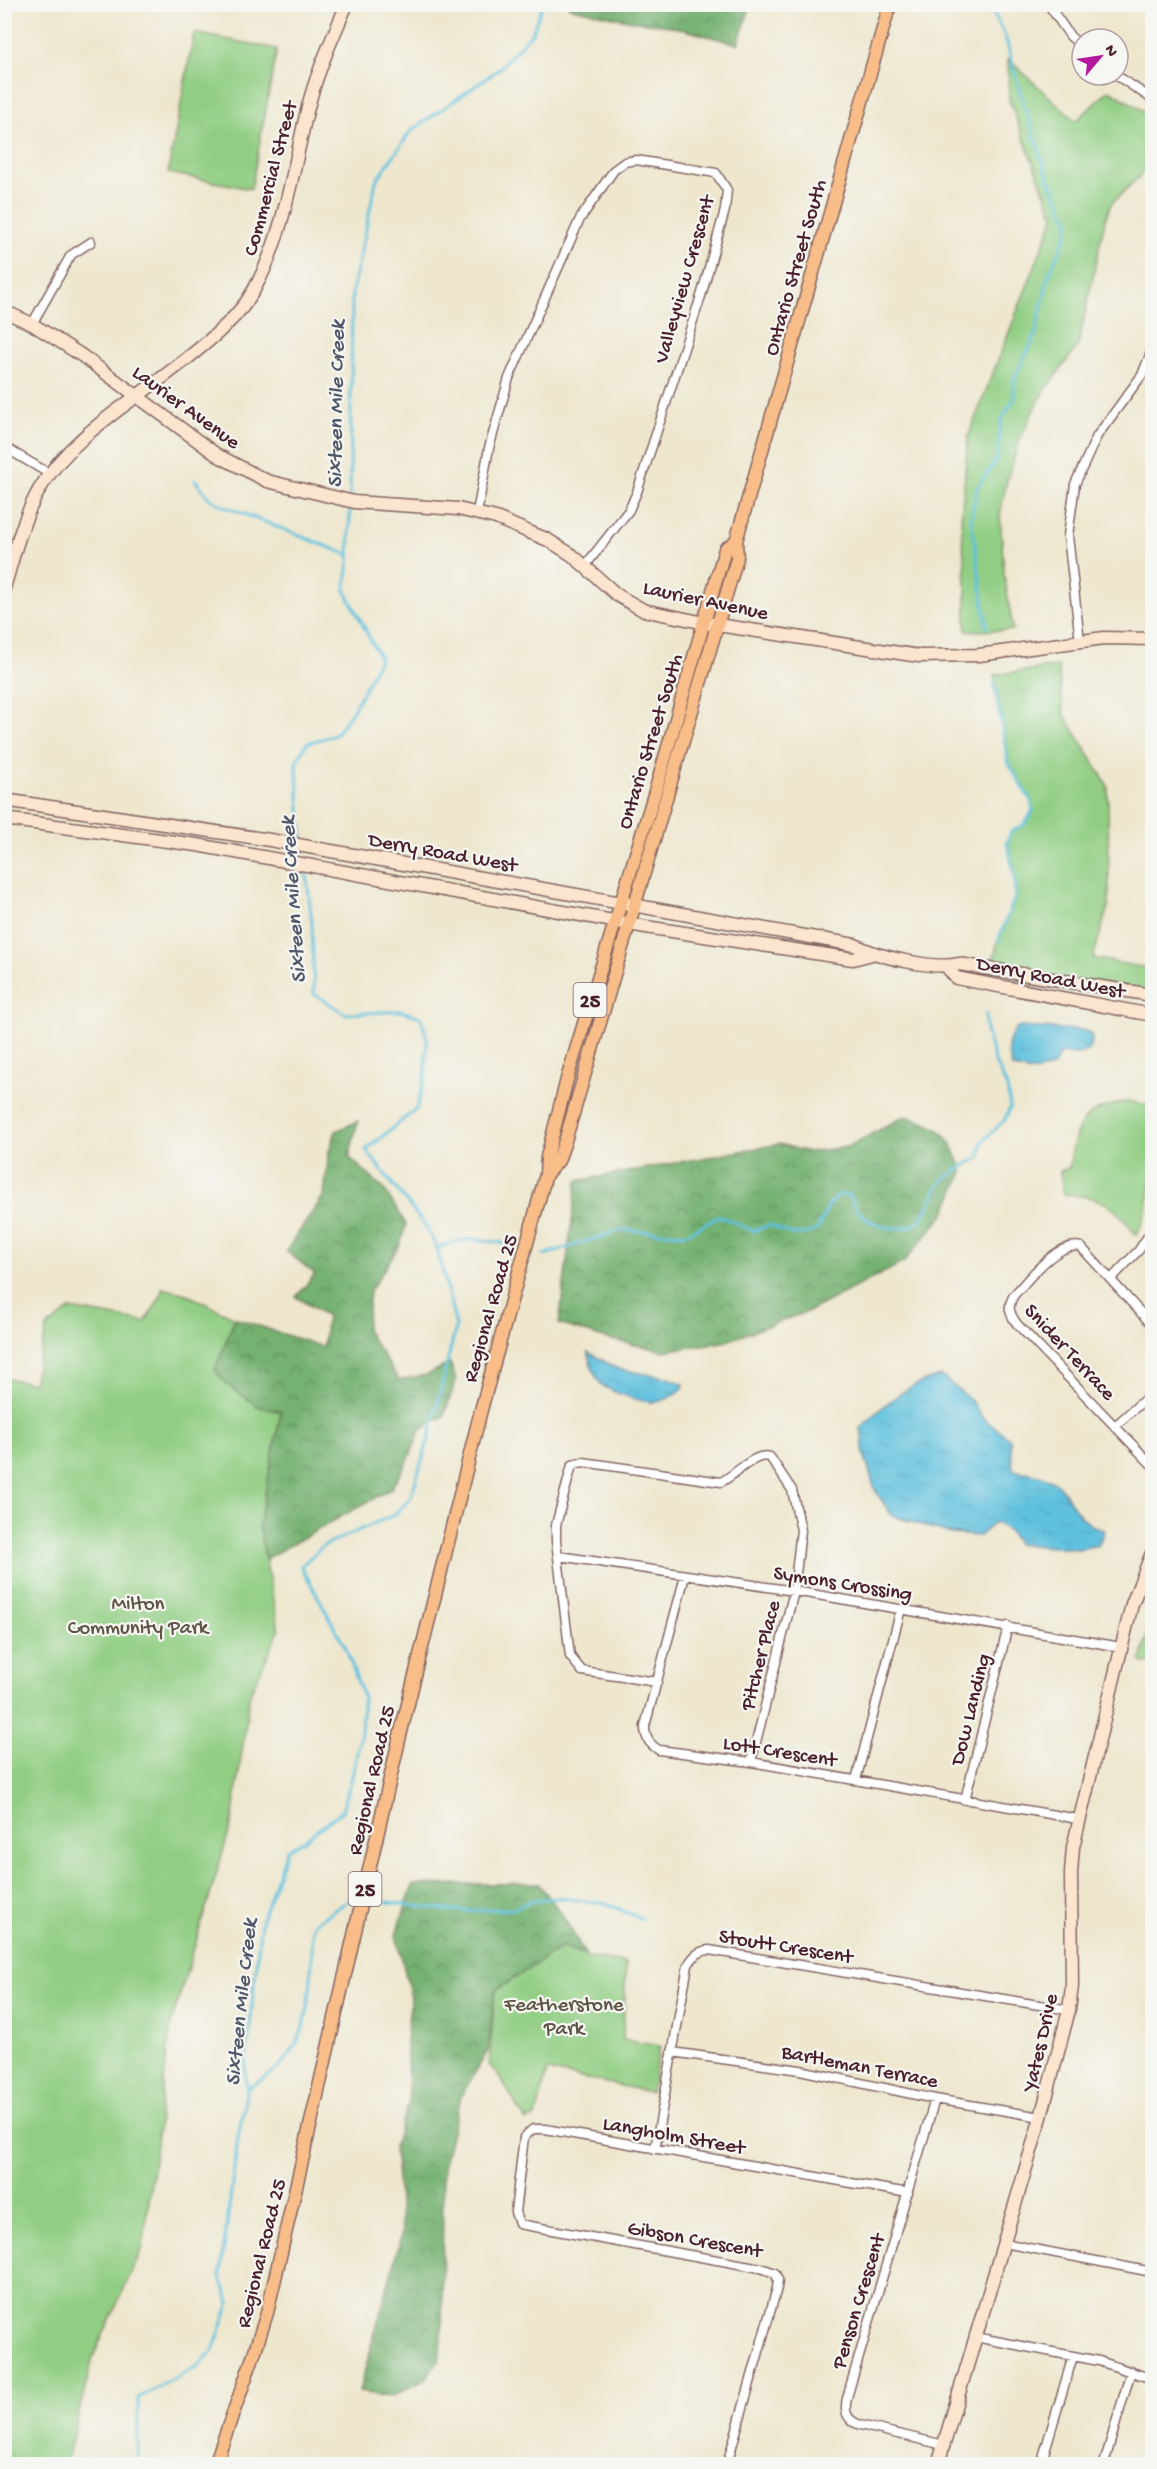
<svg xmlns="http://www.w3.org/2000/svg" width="1157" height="2469" font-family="'Gochi Hand',sans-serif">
  <defs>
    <pattern id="forest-crowns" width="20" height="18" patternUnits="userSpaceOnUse" patternTransform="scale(1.5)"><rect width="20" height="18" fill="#74b171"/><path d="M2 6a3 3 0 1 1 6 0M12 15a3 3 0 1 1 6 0" fill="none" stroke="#618f5d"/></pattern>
    <pattern id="water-ripples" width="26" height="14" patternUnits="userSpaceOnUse" patternTransform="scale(1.5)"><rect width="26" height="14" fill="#5fc1de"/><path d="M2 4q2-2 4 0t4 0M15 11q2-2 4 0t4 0" fill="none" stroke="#54a5bf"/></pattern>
  </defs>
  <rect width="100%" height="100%" fill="#f6f6f2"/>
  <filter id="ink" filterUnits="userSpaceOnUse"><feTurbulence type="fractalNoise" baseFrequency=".0167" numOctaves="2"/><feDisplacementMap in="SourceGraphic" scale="12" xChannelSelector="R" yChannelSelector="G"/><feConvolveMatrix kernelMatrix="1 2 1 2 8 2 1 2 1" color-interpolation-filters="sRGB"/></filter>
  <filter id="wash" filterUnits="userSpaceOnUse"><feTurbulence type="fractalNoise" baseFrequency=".008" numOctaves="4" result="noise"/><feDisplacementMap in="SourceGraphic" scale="24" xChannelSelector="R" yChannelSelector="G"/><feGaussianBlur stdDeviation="1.35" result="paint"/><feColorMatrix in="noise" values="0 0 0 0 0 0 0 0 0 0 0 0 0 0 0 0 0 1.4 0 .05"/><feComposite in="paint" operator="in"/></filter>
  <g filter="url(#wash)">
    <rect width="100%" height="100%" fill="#eee7ce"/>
    <path fill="#91ce83" stroke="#6e7657" stroke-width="1.5" d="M194,33l83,16 -26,140 -83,-16z
      M1008,59l68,62 33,-31 43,26v48l-41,40 -6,16 -27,126 -30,40 -16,27 -13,29 -13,42 -6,31 4,58 9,57 -47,1v-52l-5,-58 7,-84 86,-220 -45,-117z
      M1058,666l6,48 44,72 1,118 -16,54 59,11v29l-162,-27 8,-30 17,-44v-19l-8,-36 4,-10 14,-8 8,-14 -2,-9 -23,-39 -14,-87z
      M1130,1101l22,5c0,40 5,97 -16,129 -25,-33 -31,-37 -73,-41l-3,-23 9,-3c8,-48 12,-58 61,-67z
      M162,1288l24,6 49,24 -20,52 42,36 24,6 -22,112 20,107 -29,63 -18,128 -61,202 -28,223 -50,110 -27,107h-61l-1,-1086 29,5 14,-56 24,-18 74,13 16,-26z
      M1152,1612v52l-11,-2z
      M563,1946l24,11 39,6 -3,77 37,6 -9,46 -104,-21 -11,46 -10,4 -24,-40 -13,-17 6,-73z"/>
    <path fill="url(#forest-crowns)" stroke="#5f684e" stroke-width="1.5" d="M567,5h184l-13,39 -68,-18 -43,-6 -55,-12z
      M905,1116c38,10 45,20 58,56l-20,44 -40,47 -94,48 -86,31 -59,9 -57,-12 -48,-15 18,-143 202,-37 29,8 39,-5z
      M358,1121l-9,36 35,32 22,35 -6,21 -30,46 -4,39 33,50 28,-5 23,-12 6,17 -12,36 -23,13 -13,32 -17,28 -126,70 -6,-35 22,-112 -24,-6 -31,-22 -11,-14 20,-52 88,29 4,-31 -31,-19 19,-23 -29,-23 38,-56 5,-44 7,-20z
      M538,1883l22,28 27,46 -24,-11 -68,45 -7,60 -27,45 -18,72 -1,170 -3,23 -13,18 -35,18 -32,-5 43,-159 -8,-87 15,-44 -3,-61 5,-44 -15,-62 17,-50z"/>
    <path fill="url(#water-ripples)" stroke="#547084" stroke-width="1.5" d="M1017,1027l66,3 8,4c5,22 -15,21 -31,19l-6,13c-15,7 -26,7 -42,1 -6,-19 -6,-24 5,-40z
      M588,1352l30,17 51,9 15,6 -1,4c-9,7 -18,14 -29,14 -11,1 -47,-11 -54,-19 -5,-7 -12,-23 -12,-31z
      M941,1376l29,23 14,20 26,20 3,31c13,2 35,5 45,15 15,17 22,40 46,45l-5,15 -21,4 -61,-5 -7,-12 -15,-10 -16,14 -27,-2 -60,-18 -17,-26 -11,-36 -3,-26c23,-24 46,-44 80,-52z"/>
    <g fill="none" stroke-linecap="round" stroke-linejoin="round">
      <path stroke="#5fc1de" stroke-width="3" d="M195,480l15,19 14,7 125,49
        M350,499l2,-206 24,-112 35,-50 87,-61 34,-37 11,-29
        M987,627l-16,-109 6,-30 20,-29 4,-38 13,-22v-20l21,-43 14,-62 16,-35 4,-18 -21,-44 -31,-94 -11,-44 -16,-35
        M994,682l14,80 23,39 2,9 -8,14 -14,8 -4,10 8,36v19l-17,44
        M303,843l-7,-81 11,-19 28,-8 18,-25 27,-52 -35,-68 4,-28 1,-57
        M437,1248c30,-12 39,-10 69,-4
        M544,1255l77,-25 64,4 35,-18 33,15 17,-6c18,9 30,13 48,4l10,-23 12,-12 10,2c3,7 6,14 12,19 15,13 45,20 59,4 12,-14 10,-29 27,-43 9,-7 21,-13 32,-19l2,-15 22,-21 6,-13 -3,-21 -12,-25 -9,-31v-17
        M387,1902l66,9 60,-2 20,-9 25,-2 47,5 37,16
        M247,2089c10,-7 22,-13 31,-21 39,-37 32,-95 35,-144l35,-23
        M138,2464v-66l58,-31 17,-16 17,-49 -10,-25 18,-139 9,-49 -2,-17 16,-151 26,-71 17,-10 38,-29 10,-34 9,-44 2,-36 -17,-49 -45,-82 22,-20 71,-31 16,-16 20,-64 26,-109 -19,-78 -11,-21 -60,-77 51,-42 8,-31 2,-39 -6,-21 -20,-6 -55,3 -32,-20 -2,-70 -6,-57"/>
    </g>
  </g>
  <g filter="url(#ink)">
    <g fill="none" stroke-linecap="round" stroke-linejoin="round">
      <g stroke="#836564" stroke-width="11">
        <path id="street" d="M1048,4l22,32 12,11
          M1116,75l36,24
          M32,324l39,-69 20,-13
          M4,447l46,27
          M477,513l12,-65 20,-70 71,-159 34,-49 11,-8 11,-2 80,13 11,17 -2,20 -23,83 -65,199 -8,18 -44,56
          M1080,641l-12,-105 7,-52 22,-48 45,-61 10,-25
          M1111,1279l28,-29 13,-20
          M1152,1325l-71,-78c-24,-6 -52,32 -67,48 -7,12 -5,18 3,29l135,141
          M1116,1425l36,-32
          M559,1556l235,35 327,56
          M685,1576l-40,150c0,12 4,18 14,24l92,12 327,57
          M657,1682l-75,-11 -12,-15 -14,-115v-16l16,-60 11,-3 138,20c14,-7 34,-30 49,-25l22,33 9,40 -7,61 -43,171
          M856,1780l45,-171
          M965,1800l43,-174
          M672,2052l128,18 135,29 106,18
          M935,2099l-87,295c-4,15 -4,25 12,31l84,20
          M655,2149l33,-184c6,-10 11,-14 21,-15l360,60
          M1004,2243l148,29
          M975,2337l124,24 53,18
          M727,2464l50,-176 1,-8 -3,-7 -14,-5 -242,-44 -4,-12 9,-75 9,-8h12l363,64
          M1041,2464l32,-108
          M1104,2464l27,-93"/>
      </g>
      <g stroke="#836564" stroke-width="15">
        <path id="secondary" d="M4,311l28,13 49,31 136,100 50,26 87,21 104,7 38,9 52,22 24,15 45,40 26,15 62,13 214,33 60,-1 125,-17 48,1
          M4,588c10,-33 18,-68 35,-98 28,-49 84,-83 128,-116 24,-18 63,-48 80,-73 34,-50 46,-131 60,-190 9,-37 25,-72 40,-107
          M4,800l266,40 585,105c23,12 79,25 104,19l193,31
          M4,819l193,26 449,82 207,32 19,-5
          M947,967l9,11 196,37
          M938,2464l103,-347 28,-107 3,-24 -1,-113 2,-26 59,-243 20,-51"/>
      </g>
      <g stroke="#836564" stroke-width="15">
        <path id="primary" d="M546,1174l12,-13 7,-20 172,-583 -1,-17 154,-537
          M215,2464l37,-104 15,-47 132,-573 82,-330 65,-236 1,-17 20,-78 90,-294 68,-236 11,-8"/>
      </g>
      <use href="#street" stroke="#fff" stroke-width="8"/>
      <use href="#secondary" stroke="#fce5cf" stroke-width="12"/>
      <use href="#primary" stroke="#f8bd88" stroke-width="12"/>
    </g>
  </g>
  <g text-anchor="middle" stroke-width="4.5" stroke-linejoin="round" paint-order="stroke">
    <g fill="#f6f6f2" stroke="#7e6067" stroke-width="1.5">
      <rect x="573.5" y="983" width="33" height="34" rx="4.5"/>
      <rect x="348.5" y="1872" width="33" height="34" rx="4.5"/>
    </g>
    <g font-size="20" font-weight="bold" fill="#4a1f2b">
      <text x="590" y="1007">25</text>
      <text x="365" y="1896">25</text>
    </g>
    <g font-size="21" fill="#4a1f2b" stroke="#f6f6f2">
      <text transform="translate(269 178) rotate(-75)" y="7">Commercial Street</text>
      <text transform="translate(794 267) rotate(-74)" y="7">Ontario Street South</text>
      <text transform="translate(683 279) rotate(-74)" y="7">Valleyview Crescent</text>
      <text transform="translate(187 406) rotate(36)" y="7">Laurier Avenue</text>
      <text transform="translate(706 599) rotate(12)" y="7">Laurier Avenue</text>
      <text transform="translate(649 741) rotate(-73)" y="7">Ontario Street South</text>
      <text transform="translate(443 851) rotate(10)" y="7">Derry Road West</text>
      <text transform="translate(1051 976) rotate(11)" y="7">Derry Road West</text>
      <text transform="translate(489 1308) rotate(-74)" y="7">Regional Road 25</text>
      <text transform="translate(1071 1351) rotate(47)" y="7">Snider Terrace</text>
      <text transform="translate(843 1582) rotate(9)" y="7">Symons Crossing</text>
      <text transform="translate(759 1655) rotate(-76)" y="7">Pitcher Place</text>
      <text transform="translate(969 1709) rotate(-76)" y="7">Dow Landing</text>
      <text transform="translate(780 1750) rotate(9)" y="7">Lott Crescent</text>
      <text transform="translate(370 1780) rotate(-77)" y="7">Regional Road 25</text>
      <text transform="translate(786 1945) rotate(9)" y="7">Stoutt Crescent</text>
      <text transform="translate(1039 2042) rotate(-77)" y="7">Yates Drive</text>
      <text transform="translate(860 2065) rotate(11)" y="7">Bartleman Terrace</text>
      <text transform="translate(674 2134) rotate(10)" y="7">Langholm Street</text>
      <text transform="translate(695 2238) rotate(10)" y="7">Gibson Crescent</text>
      <text transform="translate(260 2253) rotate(-76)" y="7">Regional Road 25</text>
      <text transform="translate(857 2301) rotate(-73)" y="7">Penson Crescent</text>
    </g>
    <g font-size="21" fill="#5f5445" stroke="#f6f6f2">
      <text x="138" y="1609">Milton<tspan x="138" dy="24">Community Park</tspan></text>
      <text x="564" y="2010">Featherstone<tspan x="564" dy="24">Park</tspan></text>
    </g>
    <g font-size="22" font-style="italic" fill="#51586a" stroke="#f6f6f2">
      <text transform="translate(334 404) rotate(-89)" y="8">Sixteen Mile Creek</text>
      <text transform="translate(291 900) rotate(-94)" y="8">Sixteen Mile Creek</text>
      <text transform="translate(239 2002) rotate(-84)" y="8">Sixteen Mile Creek</text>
    </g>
  </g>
  <rect width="1157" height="2469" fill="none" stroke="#f6f6f2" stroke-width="24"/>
  <g transform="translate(1100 57) rotate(61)"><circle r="28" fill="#f6f6f2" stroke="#b1a0a2" stroke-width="1.5"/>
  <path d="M0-4.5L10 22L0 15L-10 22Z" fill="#b5179e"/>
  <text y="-9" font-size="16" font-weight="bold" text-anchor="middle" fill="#4a1f2b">N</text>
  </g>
</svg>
